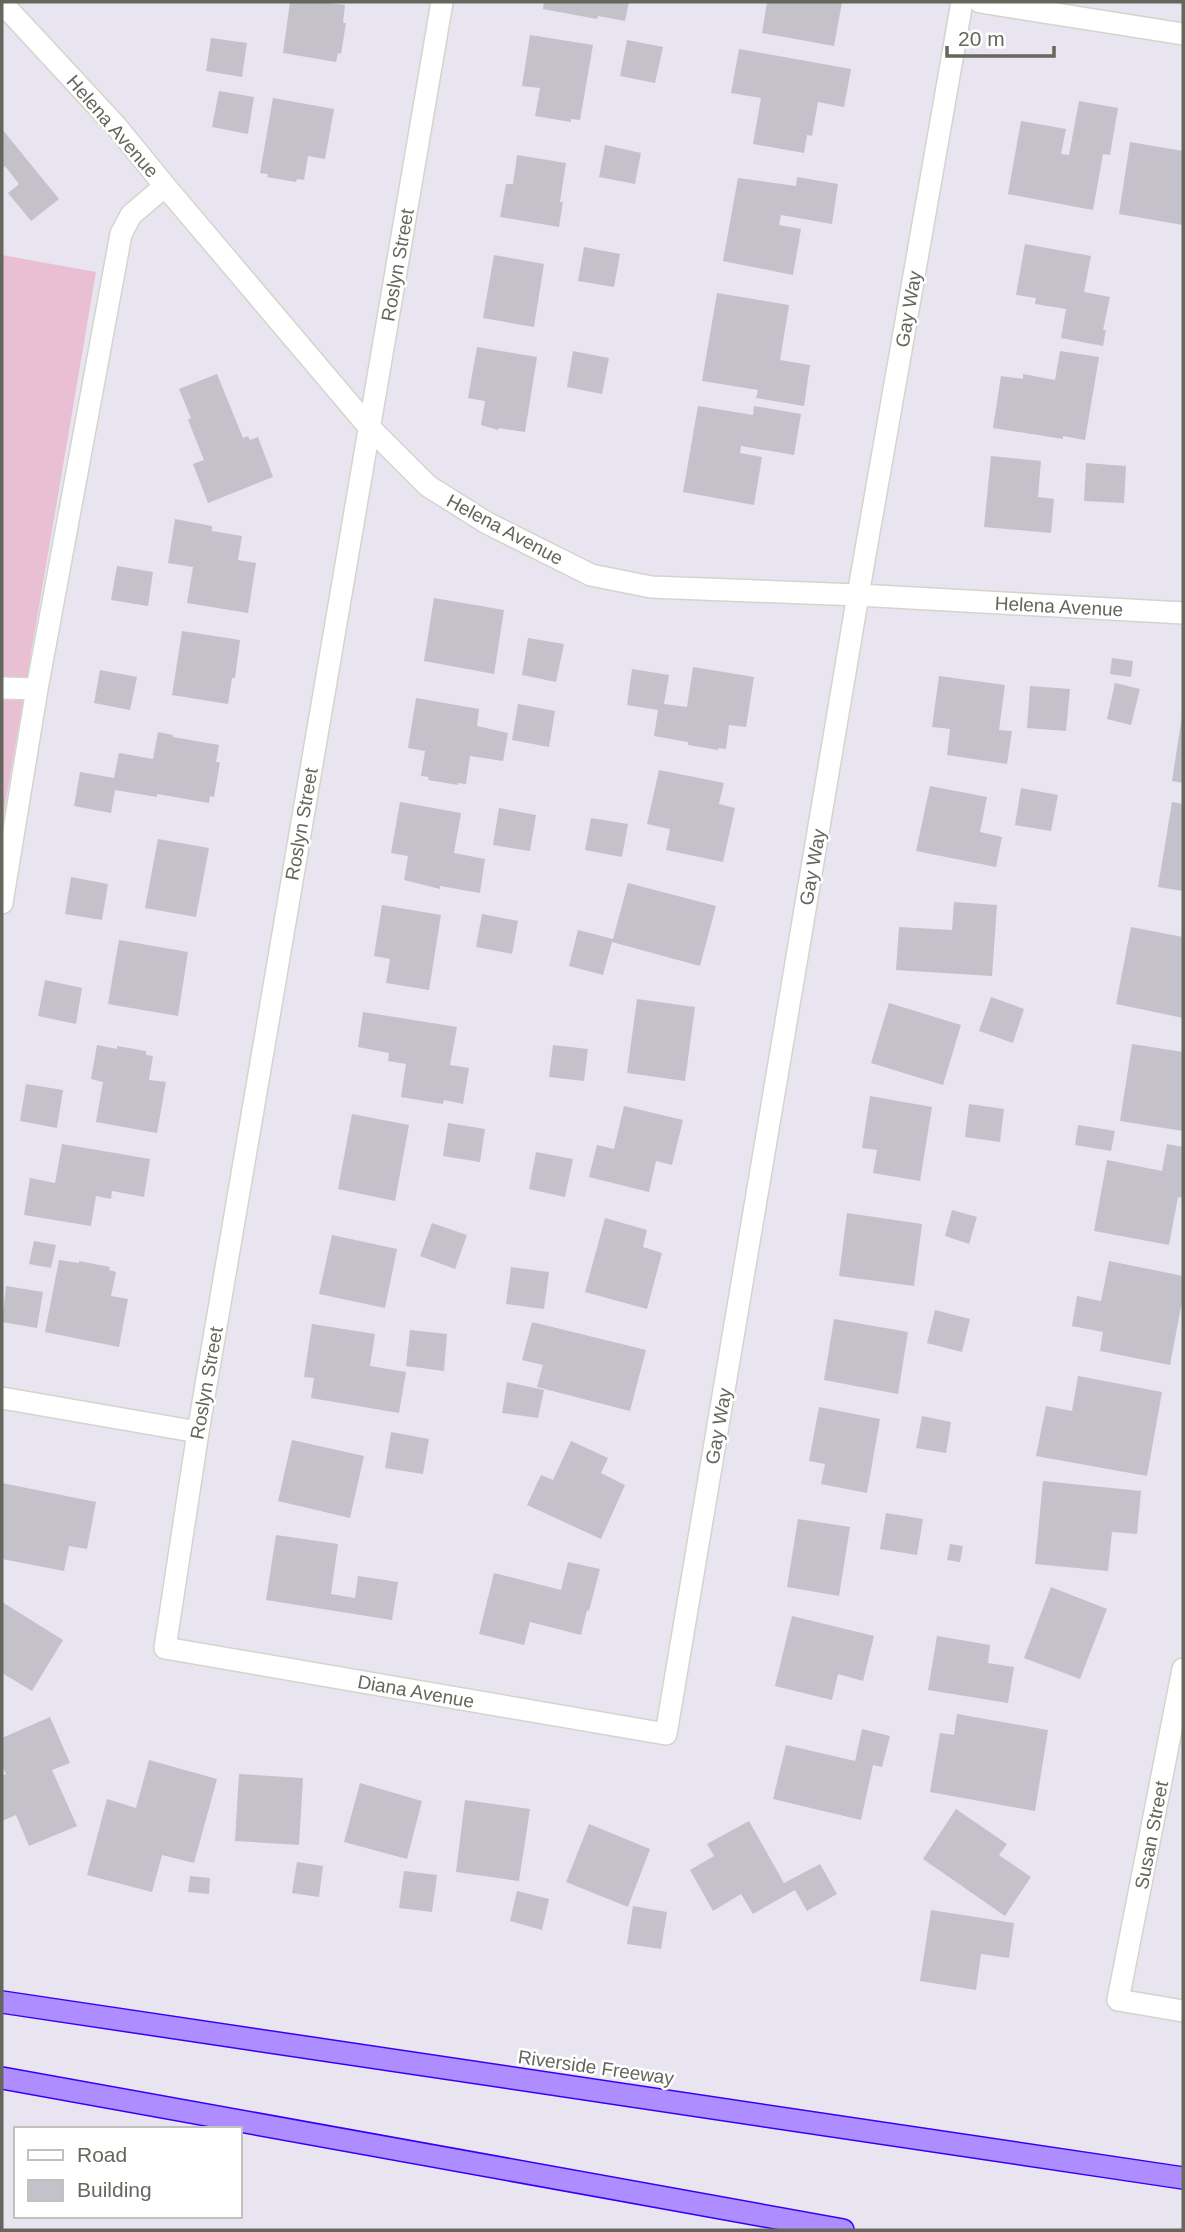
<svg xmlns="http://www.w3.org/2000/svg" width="1185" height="2232" font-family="Helvetica,sans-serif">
  <rect width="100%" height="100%" fill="#e8e5f0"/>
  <path fill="#e9c0d3" d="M2,255l94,17 -94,552z"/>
  <path fill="#c4c1cb" d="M290,2h31l24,3 -2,18h3l-5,31 -3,-1 -2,9 -53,-9z
    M544,2h85l-4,19 -27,-5 -1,3 -54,-10z
    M767,2h75l-8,44 -72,-13z
    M530,35l63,10 -13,75 -9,-1v3l-36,-6 5,-28 -18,-2z
    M211,38l36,5 -5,34 -36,-6z
    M627,40l36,7 -8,36 -35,-7z
    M739,49l112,20 -7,38 -26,-5 -6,34 -5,-1 -3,18 -51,-9 8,-46 -30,-5z
    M219,91l35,6 -6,37 -36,-7z
    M273,98l61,11 -9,50 -17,-3 -4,24 -7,-1 -1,3 -29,-5 1,-3 -8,-1z
    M1079,101l39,7 -8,47 -7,-1 -10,56 -85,-16 13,-73 45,8 -5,25 8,1z
    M2,129l57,70 -28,22 -23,-28 11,-9 -14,-18 -3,3z
    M1130,142l53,9v74l-64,-11z
    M605,145l36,8 -6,31 -36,-7z
    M517,155l49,8 -6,39h3l-4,25 -59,-10 6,-33h7z
    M797,177l41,7 -6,40 -51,-9 -2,10 22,4 -8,46 -70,-14 15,-83 58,8z
    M1025,244l66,12 -7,36 26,5 -7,33h3l-3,16 -42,-8 5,-29 -31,-5 1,-6 -20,-3z
    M584,247l36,7 -6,33 -36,-6z
    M494,255l50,9 -10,63 -51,-9z
    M717,293l72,12 -9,55 30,5 -6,41 -48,-8 2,-8 -56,-9z
    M477,347l60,10 -12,75 -26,-4 -1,2 -17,-5 4,-24 -17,-3z
    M573,351l36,7 -7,36 -35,-7z
    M1060,351l39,6 -14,83 -22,-4v3l-70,-11 8,-52 22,3v-5l32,6z
    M217,374l26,64 5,-2 2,4 8,-3 15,40 -65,26 -15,-39 11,-4 -16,-40 3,-2 -12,-29z
    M698,406l55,9 1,-9 47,8 -7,41 -53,-9 -1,7 22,4 -8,48 -71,-13z
    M991,456l50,5 -3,36 16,2 -3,34 -67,-6z
    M1086,463l40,3 -2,37 -40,-2z
    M175,519l37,7v5l30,5 -4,24 18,3 -8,50 -61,-10 6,-36 -25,-4z
    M117,566l36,6 -5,34 -37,-6z
    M434,598l70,12 -10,64 -70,-13z
    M182,631l58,9 -5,38h-3l-4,26 -56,-9z
    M528,638l36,6 -8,38 -34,-7z
    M1112,658l21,3 -2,16 -21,-3z
    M693,667l61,10 -8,50 -17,-2 -3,24 -8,-1v2l-30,-5v-3l-34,-6 4,-26 -31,-5 5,-36 37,6 -5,29 23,3z
    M100,670l37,7 -7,33 -36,-7z
    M939,676l66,9 -6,45 13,1 -5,33 -60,-9 3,-26 -18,-2z
    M1115,683l25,6 -9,36 -24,-6z
    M1030,686l40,3 -4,42 -39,-3z
    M416,698l63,11 -2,17 31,7 -5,28 -33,-5 -4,28 -8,-1v2l-30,-5 1,-3 -8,-1 4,-25 -17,-3z
    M518,704l37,7 -6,36 -37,-7z
    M1182,716h1v67l-11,-2z
    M158,732l15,3v2l46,8 -3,17h4l-6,35 -4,-1 -1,7 -52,-9v3l-42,-7 -4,23 -37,-7 6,-34 34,6 5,-25 34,6z
    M659,770l65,13 -5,21 16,4 -12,54 -57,-12 4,-21 -23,-5z
    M930,786l57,11 -7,35 22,5 -6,30 -80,-16z
    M1021,788l37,7 -7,36 -36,-6z
    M400,802l61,11 -7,40 31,6 -5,34 -40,-7v3l-36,-9 4,-24 -17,-3z
    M1172,802l11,2v87l-25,-4z
    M499,808l37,7 -6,36 -37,-6z
    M591,818l37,6 -6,33 -37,-7z
    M158,839l51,9 -13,69 -51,-9z
    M71,877l37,7 -6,36 -37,-6z
    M628,883l88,23 -16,60 -88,-24 -9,33 -34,-9 9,-36 35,9z
    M954,902l43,3 -5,71 -96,-6 3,-43 53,3z
    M382,905l59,10 -12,75 -43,-7 4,-24 -16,-3z
    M482,914l36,7 -6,33 -36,-7z
    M1131,927l52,10v81l-67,-14z
    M119,940l69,12 -10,64 -70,-12z
    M45,980l37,8 -6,36 -38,-8z
    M991,997l33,12 -11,34 -34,-12z
    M637,999l58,8 -10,74 -58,-8z
    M889,1003l72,22 -18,60 -72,-22z
    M363,1012l94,15 -7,38 19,3 -6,36 -19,-4 -1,4 -42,-7 5,-33 -18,-3 1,-8 -31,-6z
    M1132,1044l51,8v79l-63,-10z
    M97,1045l20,4v-3l29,5v4l7,1 -4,24 17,2 -9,51 -61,-11 7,-40 -12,-3z
    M553,1045l35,4 -4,32 -35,-4z
    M26,1084l37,6 -6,38 -37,-7z
    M870,1096l62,11 -12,74 -47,-8 4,-23 -15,-2z
    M969,1104l35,5 -4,33 -35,-5z
    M624,1106l59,14 -11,45 -16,-4 -7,31 -60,-15 8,-32 17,4z
    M352,1114l57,11 -14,76 -57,-12z
    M448,1123l37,6 -5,33 -37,-6z
    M1078,1125l37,6 -4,20 -36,-6z
    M62,1144l88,15 -6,38 -32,-6 -1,8 -15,-3 -5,30 -67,-11 6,-37 25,5z
    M1167,1144l16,3v51l-5,-1 -9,48 -75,-14 13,-71 55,11z
    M536,1152l37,7 -8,38 -36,-8z
    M952,1210l25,7 -8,27 -24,-8z
    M847,1213l75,11 -8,62 -75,-10z
    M605,1218l42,12 -4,17 19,6 -15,56 -62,-17z
    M432,1223l35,12 -12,34 -35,-13z
    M332,1235l65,14 -12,59 -66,-14z
    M34,1241l22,4 -5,23 -22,-4z
    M59,1260l20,3v-2l31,6 -1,3 7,2 -5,24 17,3 -9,48 -74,-15z
    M1109,1261l74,15v20l-13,69 -70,-14 3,-19 -31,-6 5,-30 24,5z
    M511,1267l38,5 -5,37 -38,-5z
    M6,1286l37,6 -6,36 -35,-6z
    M935,1310l35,9 -8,33 -35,-9z
    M834,1319l74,13 -10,62 -74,-14z
    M532,1322l114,28 -16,61 -93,-24 6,-22 -21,-5z
    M312,1324l63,10 -5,32 36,6 -7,41 -88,-15 3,-20 -10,-1z
    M410,1330l37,4 -3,37 -38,-5z
    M1078,1376l84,16 -15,84 -111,-20 10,-50 26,5z
    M507,1382l37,8 -6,28 -36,-5z
    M819,1407l61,12 -13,74 -46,-9 4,-20 -16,-3z
    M922,1416l29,6 -5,31 -30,-5z
    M391,1432l38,7 -6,35 -38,-6z
    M292,1440l72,16 -14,62 -72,-17z
    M571,1441l37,17 -7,15 24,12 -24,54 -74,-34 14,-30 12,5z
    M1043,1481l98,10 -4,43 -25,-2 -4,39 -73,-7z
    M2,1483l94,19 -9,47 -18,-3 -5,25 -62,-12z
    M886,1513l37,6 -6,36 -37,-6z
    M798,1519l52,8 -11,69 -52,-9z
    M276,1535l62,9 -7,50 24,4 3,-22 40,6 -6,38 -126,-20z
    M950,1544l13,2 -3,16 -13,-2z
    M568,1562l32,7 -11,42 -2,-1 -6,25 -51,-13 -6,23 -45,-11 15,-61 67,17z
    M1051,1587l56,22 -27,70 -56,-21z
    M2,1602l61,38 -31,51 -30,-18z
    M792,1616l82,20 -11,45 -25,-7 -6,26 -57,-14z
    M937,1636l53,9 -2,18 26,4 -6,36 -80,-13z
    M957,1714l91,16 -13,81 -105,-19 10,-59 14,2z
    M50,1717l20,46 -18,7 25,56 -48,20 -13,-31 -14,6v-45l4,-2 -4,-9v-27z
    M862,1729l28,7 -8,31 -9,-2 -12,55 -88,-21 13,-54 69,16z
    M149,1760l68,19 -23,84 -32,-8 -10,37 -65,-17 20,-76 29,9z
    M239,1774l64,4 -4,67 -64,-4z
    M360,1783l62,18 -15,58 -63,-17z
    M465,1800l65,9 -11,72 -63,-9z
    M956,1809l51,35 -8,11 32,22 -26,39 -82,-57z
    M749,1821l35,62 36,-19 17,30 -30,17 -12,-21 -42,24 -12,-20 -28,17 -23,-41 24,-14 -7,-12z
    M589,1824l61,25 -22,58 -62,-25z
    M297,1862l26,4 -4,31 -27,-4z
    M404,1871l33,4 -5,37 -33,-4z
    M190,1876l20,2 -1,16 -21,-2z
    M517,1891l32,8 -7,31 -32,-9z
    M633,1906l34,6 -6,37 -34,-5z
    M931,1910l83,13 -5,35 -28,-4 -5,36 -56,-9z"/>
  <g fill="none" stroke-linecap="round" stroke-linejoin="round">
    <g stroke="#d3d5cd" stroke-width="24">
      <path id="minor" d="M442,2l-244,1430 -33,216 501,86 192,-1139 104,-593
        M980,2l203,32
        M2,3l114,123 49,60 204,241 59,59 59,37 104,52 60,12 207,8 325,18
        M2,688l35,1
        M2,903l35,-214 84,-455 10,-19 34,-29
        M2,1398l196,34
        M1183,1669l-65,331 65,11"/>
    </g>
    <g stroke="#3700f5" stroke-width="24">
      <path id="highway" d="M2,2002l1181,176
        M2,2078l841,152"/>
    </g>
    <use href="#minor" stroke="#fff" stroke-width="21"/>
    <use href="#highway" stroke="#ad8dff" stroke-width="21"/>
  </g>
  <g text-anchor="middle" stroke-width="5" stroke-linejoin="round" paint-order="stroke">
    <g font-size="19" fill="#65665c" stroke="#fff">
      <text transform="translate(113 126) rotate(49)" y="7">Helena Avenue</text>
      <text transform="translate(397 265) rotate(-80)" y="7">Roslyn Street</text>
      <text transform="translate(908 309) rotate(-80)" y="7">Gay Way</text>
      <text transform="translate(505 529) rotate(28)" y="7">Helena Avenue</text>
      <text transform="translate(1059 606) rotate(3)" y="7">Helena Avenue</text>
      <text transform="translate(301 824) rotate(-80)" y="7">Roslyn Street</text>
      <text transform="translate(812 867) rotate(-80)" y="7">Gay Way</text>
      <text transform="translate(206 1383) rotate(-80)" y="7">Roslyn Street</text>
      <text transform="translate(718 1426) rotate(-80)" y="7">Gay Way</text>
      <text transform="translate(416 1691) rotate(10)" y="7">Diana Avenue</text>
      <text transform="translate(1151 1835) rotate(-79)" y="7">Susan Street</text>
      <text transform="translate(596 2067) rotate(8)" y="7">Riverside Freeway</text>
    </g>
  </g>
  <rect width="1185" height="2232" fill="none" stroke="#65665c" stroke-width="7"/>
  <rect x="14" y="2127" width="228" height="91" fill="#ffffff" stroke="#c1c2be" stroke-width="2"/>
  <rect x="28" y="2150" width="35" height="10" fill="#ffffff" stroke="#c1c2be" stroke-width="2"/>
  <text x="77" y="2162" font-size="21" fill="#65665c">Road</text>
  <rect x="28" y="2180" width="35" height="21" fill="#c4c1cb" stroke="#c1c2be" stroke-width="2"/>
  <text x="77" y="2197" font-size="21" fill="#65665c">Building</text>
  <path d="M947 46v10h107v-10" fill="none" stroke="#65665c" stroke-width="3.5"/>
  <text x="958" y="46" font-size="21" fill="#65665c" stroke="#ffffff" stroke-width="5" paint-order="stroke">20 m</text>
</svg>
